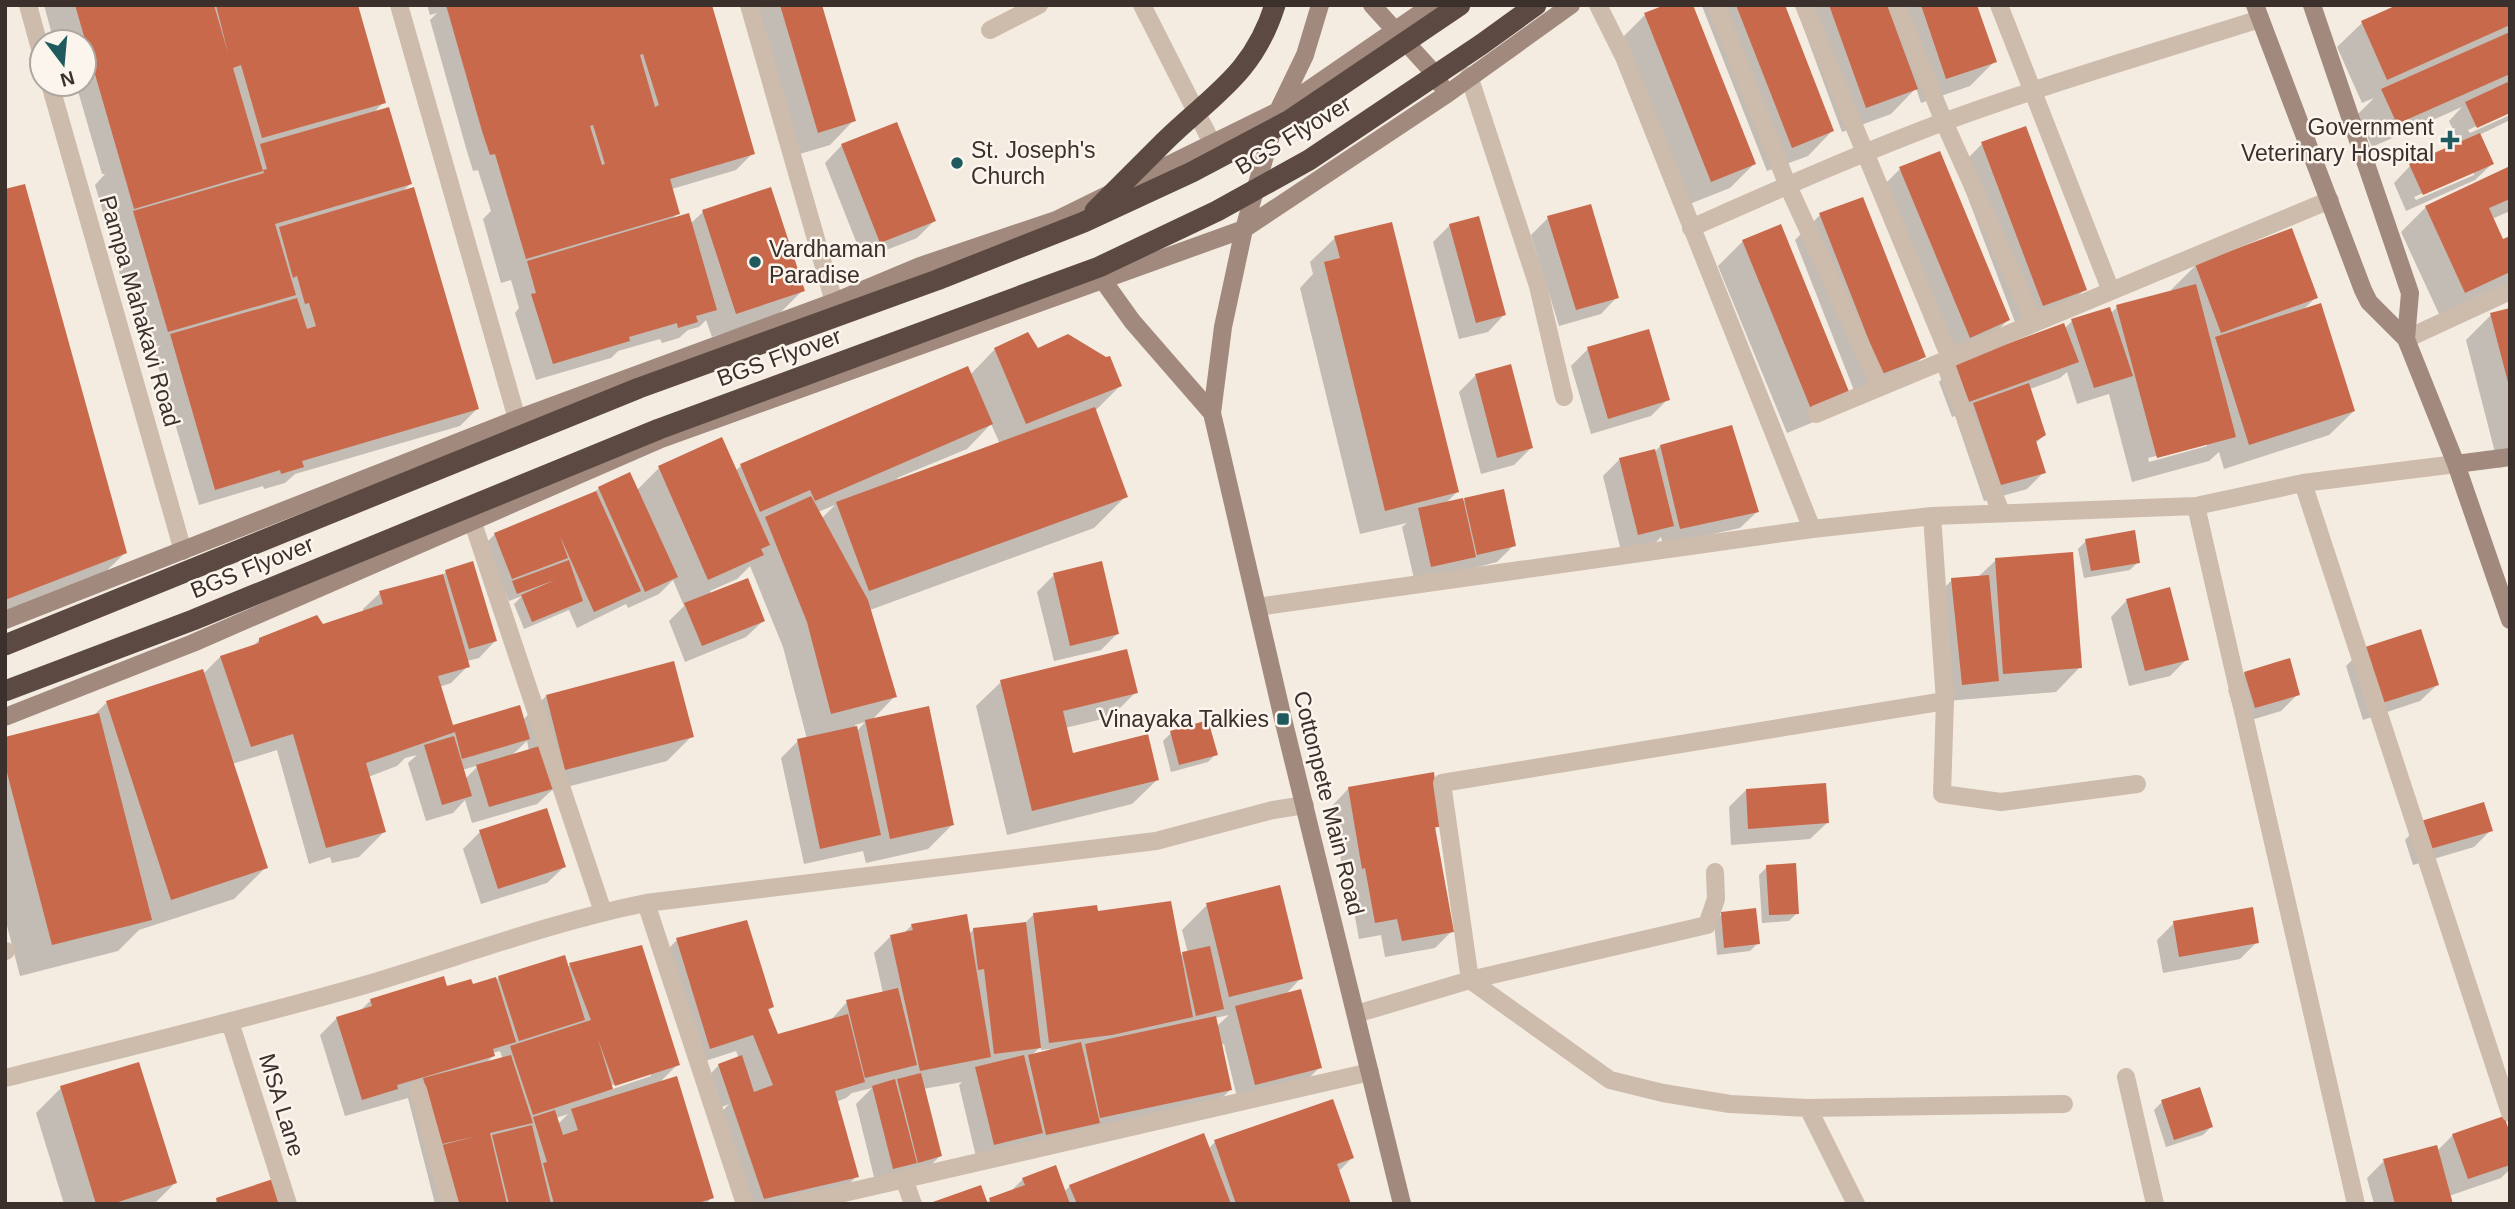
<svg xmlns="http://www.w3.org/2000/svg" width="2515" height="1209" font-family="Helvetica,sans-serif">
  <rect width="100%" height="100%" fill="#f4ebe1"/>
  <path fill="#0003" fill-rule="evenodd" d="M44,5h312l28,97 -11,11 37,71 -9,9 76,216 -17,17 -165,48 -10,9 -21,6 -1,-3 -64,19 -45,-153 7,-7 -10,3 -19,-65 -9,2 -14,-47 7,-7 -7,2 -14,-48 10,-11h-3l-24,-83 -9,2 -3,-9h18v-42h-30z
    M427,5h283l43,148 -17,17 -64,19 6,24 -7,7 19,4 13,-12 100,78 -25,25 -66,22 -6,-17 -7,7 -11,3 -9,8 -17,5 -2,-4 -42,12 -7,7 -75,22 -21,-67 4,-5 -8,-28 -10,3 -18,-64 8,-8 -13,-41 -5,1 -7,-23 -36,-128 7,-7 -7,2z
    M748,5h72l34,115 -24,25 -37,11z
    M1783,5l49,126 -24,25 -41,15 -65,-165z
    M1795,5h180l20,56 -25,25 -49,17 -5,-15 -25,26 -49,18z
    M2510,5v106l-42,19 2,3 40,-18v5l-31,15 13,29 -17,16 -69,31 -12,-28 16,-17 50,-22 -11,-23 13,-14 -90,40 -15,-32 17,-17 -12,5 -25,-56 25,-24zM2474,171v4l-58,25 -2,-3z
    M1645,15l109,149 -24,24 -43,17 -67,-165z
    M896,124l38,97 -17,17 -54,21 -38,-96 16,-17z
    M1982,144l103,145 -25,25 -42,16 -61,-161z
    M1939,153l69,167 -25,25 -38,16 -70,-167 25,-25z
    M2510,168v43l-18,8 11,22 7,-3v46l-70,32 -39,-84 25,-25z
    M5,191l120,362 -32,31 -88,34z
    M1820,215l104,141 -25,25 -42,17 -62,-158z
    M1548,218l69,79 -16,17 -42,12 -28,-91z
    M1450,225l54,90 -16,17 -29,7 -26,-97z
    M1335,238l122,254 -13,13 58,-13 12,53 -17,17 -82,21 -13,-56 5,-4 -47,11 -60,-246 13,-14 -3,-12z
    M1743,241l80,177 -36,15 -69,-167z
    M2196,265l120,32 -15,15 53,99 -25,24 -105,34 -5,-17 -10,9 -77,21 -23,-88 -32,10 -10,-32 -7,6 -30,11 14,46 -9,9 9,28 -17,17 -43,12 -27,-79 10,-10 -15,5 -13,-35 17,-17 108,-36 8,-8 38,-7 7,-7 55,-15 -1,-2zM2207,443v3l-58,16 -1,-4z
    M2510,310v155l-11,3 -33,-128 25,-25z
    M995,349l42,1 83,36 -25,25 31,85 -32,32 -224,82 25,86 -24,25 81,104 -24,24 -62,14 -3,-12 -59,13 -23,-106 17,-17 9,-2 -24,-92 -33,-81 -13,13 -27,12 1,3 52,27 -17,16 -61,25 -16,-41 15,-15 -11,-26 -14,14 -31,14 -2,-4 -49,24 -8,-18 -45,19 -10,-25 8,-8 -13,5 -4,-10 -27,-40 17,-17 97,-39 7,-7 38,2 22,-22 76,3 6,-5 226,-97 3,6zM991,424l9,20 -101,37 -2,-3 70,-29zM835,505l-14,14 -3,-7zM865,722l-8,9 -2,-6z
    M1588,349l80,50 -17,17 -60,18 -20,-68z
    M1476,375l55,73 -17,17 -33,9 -22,-82z
    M1660,446l97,66 -17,16 -77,17 -2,-8 -6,6 -34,8 -18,-75 17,-17 34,-6z
    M2086,541l52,21 -8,8 -46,8 -6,-29z
    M1996,560l84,107 -24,25 -110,9 -11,-104 17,-17 26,-3z
    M446,572l49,69 -16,17 -12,3 1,5 -17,17 -12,4 13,40 71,-7 23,-24 146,40 -25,25 -116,30 -14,13 -65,19 -7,-23 -12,13 -27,8 -18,-58 9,-8 -12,3 -8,8 -29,11 16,55 -25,25 -27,6 -2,-6 -21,7 -32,-114 -45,14 34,103 -32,32 -95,31 -21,21 -98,25 -15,-58v-179l88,-23 14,-14 96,-28 17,-17 32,-10 8,-8 62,-13 42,-14 -1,-3 17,-16 61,-17zM527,741l2,10 -19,6zM479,765l-14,14 -3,-9z
    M1054,575l64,58 -17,17 -47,11 -17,-69z
    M2127,600l60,59 -17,17 -41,10 -18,-69z
    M2363,649l74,36 -17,16 -57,19 -17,-54z
    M2245,673l53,21 -17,17 -43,13 -10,-34z
    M1001,682l135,10 -25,25 -46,11 7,27 85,25 -25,24 -125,31 -31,-129z
    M1171,733l45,21 -8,8 -37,10 -8,-31z
    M1348,789l90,37 -4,4 18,101 -17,17 -50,9 -4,-22 -22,4 -10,-56 -4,2 -13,-79z
    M1746,790l81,33 -17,16 -79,6 -2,-38z
    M2422,823l69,7 -17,17 -61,18 -8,-25z
    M480,832l84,35 -17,16 -66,21 -18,-55z
    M1767,867l30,46 -8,8 -27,2 -3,-48z
    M1207,905l94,73 -16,17 35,72 -17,17 -65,17 -14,-57 -3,1 9,45 -24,24 -229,47 -18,-76 3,-3 -39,7 17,67 -17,17 -47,12 -20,-81 16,-16 -20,5 -6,5 -10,4 21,74 -17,17 -45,11h-51l-29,-85 14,-15 -7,3 -11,-34 8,-8 20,-7 -3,-7 -43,14 -33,-108 17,-17 95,67 -5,5 10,24 53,-15 17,-19 36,-9 -9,-40 17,-17 13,-3 8,-8 57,9 4,-4 52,-7 9,-9 62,-1 84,42 8,-2 -6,-23zM1229,1015l-12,11 -2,-8zM1041,1046v4l9,-1v3l-19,4z
    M1722,914l36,29 -8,8 -33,4 -3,-33z
    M2174,923l83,19 -17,17 -77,14 -6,-33z
    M570,965l108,99 -19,19 53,114 -6,7h-271l-27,-106 -63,18 -25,-81 17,-17 23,-7 11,-11 101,-14 23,-5 4,-4 68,-9zM500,1051l2,6 -3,3 -14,4 8,-8 -1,-3zM651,1073v3l-44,15 -1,-4zM568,1114l-10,10 -2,-6z
    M137,1064l38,119 -21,21h-90l-28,-91 25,-25z
    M2162,1102l49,25 -8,8 -37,12 -12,-37z
    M2453,1135l57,3v31l-9,9 -52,18 2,8h-77l-7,-26 17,-17 53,-10z
    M1215,1142l137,16 -14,14 11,32h-415l52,-1 4,-3 20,-8 13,-13 41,13 6,-6 138,-37z"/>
  <path fill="#c8694b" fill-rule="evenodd" d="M75,5h139l14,48 -12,-48h142l28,98 -124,35 -21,-73 -8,3 30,103 -129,38z
    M446,5h266l43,149 -85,25 10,35 -154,45 -31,-105 -5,1 -8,-24zM643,54l16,51 -4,2 -15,-52zM593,125l12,39 -3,1 -12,-39z
    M780,5h42l34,116 -38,12z
    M1665,5h28l63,159 -45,18 -67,-169z
    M1736,5h49l49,126 -42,17z
    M1829,5h58l31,84 -52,19z
    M1921,5h56l20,57 -51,17z
    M2397,5h113v20l-123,55 -26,-59z
    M2510,32v42l-113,50 -16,-35z
    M2510,81v32l-33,15 -12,-26z
    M389,107l23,77 -137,40 21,71 -128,37 -35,-121 131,-38 -1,-3 4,-1 -7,-25z
    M897,122l39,99 -56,22 -39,-99z
    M2026,126l61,164 -44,16 -62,-164z
    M2480,133l14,31 -71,31 -14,-31z
    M1940,151l70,169 -40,18 -71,-171z
    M2510,166v33l-21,9 14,31 7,-3v36l-45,21 -40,-87z
    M25,184l102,369 -122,47v-411z
    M414,187l65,222 -177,52 2,6 -23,7 -1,-4 -65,20 -45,-156 127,-36 10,31 9,-3 -7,-23 -4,1 -8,-28 -4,2 -14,-51z
    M771,187l34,104 -69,23 -34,-104z
    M1863,197l63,160 -44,17 -63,-161z
    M1591,204l28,94 -43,12 -29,-94z
    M689,213l28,97 -21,6 2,6 -20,6 -1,-5 -48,14 1,4 -77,23 -22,-70 5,-1 -9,-32z
    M1479,216l27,99 -30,8 -27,-99z
    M1392,222l67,270 -74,19 -61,-249 16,-4 -6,-22z
    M1781,224l69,170 -39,15 -69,-169z
    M2292,228l26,70 -97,35 -26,-69z
    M2196,284l40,153 -79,21 -41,-153z
    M2321,303l34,108 -106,34 -34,-108z
    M2110,307l23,69 -39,12 -23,-69z
    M2510,308v78h-1l-19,-73z
    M2064,323l15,39 -110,40 -14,-39z
    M1649,329l21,71 -62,19 -21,-72z
    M1028,332l10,16 30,-14 38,23 4,-1 12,30 -96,38 -32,-76z
    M1511,364l22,84 -36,10 -22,-84z
    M968,366l25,58 -178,77 -5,-11 -50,22 -20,-48z
    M2029,383l17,52 -10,6 10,32 -45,12 -28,-82z
    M1095,407l33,90 -259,94 -33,-89z
    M1732,425l27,87 -79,17 -20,-84z
    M722,437l48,108 -9,4 3,6 -56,25 -50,-114z
    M1655,449l19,77 -36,9 -19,-77z
    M630,472l48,105 -33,15 -47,-105z
    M1504,489l12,57 -39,9 -13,-57z
    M596,491l45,100 -47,21 -34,-76 8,22 -56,21 -18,-46z
    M811,496l57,104 29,97 -66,17 -24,-92 -42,-105z
    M1463,498l13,59 -45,10 -13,-59z
    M2135,530l5,33 -49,8 -6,-32z
    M2073,552l9,116 -79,6 -8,-116z
    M569,560l14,41 -51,21 -11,-27 34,-15 -38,14 -5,-13z
    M473,561l24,80 -28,8 -24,-79z
    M1102,561l17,73 -49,12 -17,-73z
    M443,574l27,93 -32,9 15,49 67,-20 10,34 -68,20 -7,-27 -89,31 20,69 -60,16 -33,-114 -42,13 -31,-91 39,-13v-5l58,-23 6,9 60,-20 -4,-13z
    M1989,575l10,106 -37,4 -11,-107z
    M748,578l17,43 -63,25 -18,-43z
    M2170,587l19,73 -44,11 -19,-72z
    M2421,629l18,56 -60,19 -17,-56z
    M1127,649l11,44 -75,18 10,42 75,-19 11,46 -127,31 -32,-131z
    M2290,658l10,37 -45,13 -11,-36z
    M674,661l20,76 -129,33 -19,-75z
    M203,669l65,199 -97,32 -65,-199z
    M929,706l25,119 -64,14 -25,-119z
    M99,713l53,207 -100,25 -47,-180v-28z
    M1208,720l10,35 -39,10 -9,-34z
    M857,726l24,109 -61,14 -23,-110z
    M454,736l18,60 -30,9 -18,-60z
    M543,745l13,43 -67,19 -13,-42z
    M1434,772l6,55h-5l19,105 -52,9 -5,-22 -22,4 -10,-55 -3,1 -14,-82z
    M1826,783l3,40 -81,6 -2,-40z
    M2484,802l9,29 -63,18 -9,-28z
    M547,808l19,59 -68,22 -19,-59z
    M1796,863l3,51 -30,1 -3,-50z
    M1280,885l23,94 -74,18 -23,-94z
    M1171,901l22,116 -81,18 -63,8 -16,-130 64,-8 1,6z
    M2253,907l6,36 -80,14 -6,-36z
    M1756,908l4,36 -36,4 -3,-36z
    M967,914l24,143 -71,14 -30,-136 23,-5 -2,-6z
    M747,920l27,87 -6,2 10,25 70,-20 17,68 -30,9 24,86 -95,22 -46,-135 24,-9 12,37 19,-7 -20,-50 -43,14 -34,-111z
    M1026,922l15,126 -47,6 -10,-85 -6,1 -5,-42z
    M642,945l38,120 -65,21 -17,-47 15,50 -80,26 -23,-69 81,-26 -22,-57z
    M1210,946l14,63 -28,7 -14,-64z
    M565,955l20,65 -66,21 -21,-65z
    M444,976l3,10 24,-7 2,5 23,-7 20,65 -23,7 2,7 -98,29 1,4 -36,11 -26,-83 36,-11 -2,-7z
    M898,988l19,77 -52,13 -19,-78z
    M1301,989l21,79 -67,17 -20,-79z
    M1216,1016l16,74 -132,28 -15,-74z
    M1081,1042l19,81 -54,12 -18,-80z
    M511,1055l22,68 -43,10 17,71h-51l-14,-59 35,-9 -35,8 -19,-66z
    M1024,1055l19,78 -49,12 -19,-78z
    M139,1062l38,121 -65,21h-16l-36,-118z
    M921,1073l21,83 -24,7 -21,-84z
    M677,1076l37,122 -19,6h-141l-11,-41 4,-1 -14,-45 22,-7 8,25 15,-5 -7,-21z
    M895,1079l22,84 -24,6 -21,-83z
    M2200,1087l13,40 -39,13 -13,-40z
    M1333,1099l21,59 -17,6 14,40h-115l-22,-64z
    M2504,1116l6,17v32l-42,14 -16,-45z
    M532,1125l19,79h-42l-17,-69z
    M1204,1133l27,71h-154l-8,-19z
    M2437,1145l16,59h-58l-12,-45z
    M1056,1165l14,39h-79l-2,-6 36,-13 -3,-7z
    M273,1179l8,25h-64l-1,-6z
    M981,1185l7,19h-58v-1z"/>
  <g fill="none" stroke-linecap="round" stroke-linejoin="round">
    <path stroke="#cdbbac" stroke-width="18" d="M1142,5l70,138
      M990,30l49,-25"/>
    <path stroke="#cdbbac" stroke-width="18" d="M28,5l14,51
      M399,5l118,414
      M749,5l85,297
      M1598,5l26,52 188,472
      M1716,5l72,181 89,194
      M1804,5l142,343
      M1897,5l47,117 87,193
      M1999,5l110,281
      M1469,76l69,210 26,111
      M50,84l133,467
      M1691,228c84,-37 169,-75 255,-107 104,-38 209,-69 314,-102
      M2406,339l104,-48
      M1944,361l57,152
      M1816,414l514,-214
      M2303,483l207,630
      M2196,506l160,698
      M1932,516l13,185 -3,93 59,8 136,-18
      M472,520l131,392
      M1257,607l555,-78 120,-13 264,-10 107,-23 153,-19
      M1945,701l-503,82 28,197 140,100 53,13 67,11 78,4 256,-4
      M646,903l99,301
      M5,951h1
      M1356,1014l114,-34 237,-55 9,-26 -1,-27
      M230,1022l58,182
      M2126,1077l29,127
      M5,1078c121,-30 241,-59 360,-93 94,-28 186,-63 281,-82l510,-62 117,-31 32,-5
      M418,1090l32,114
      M1808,1108l48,96
      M904,1179l9,25
      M796,1204l574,-132"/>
    <path stroke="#a18a7d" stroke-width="18" d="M1320,5l-15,50 -27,56 -34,118 -21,98 -11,86 71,306 119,485
      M1372,5l60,66 9,14
      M2255,5l108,285 6,12 37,37 50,125 54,156
      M2312,5l98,288 -4,46
      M1102,279l30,42 80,92
      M2456,464l54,-7
      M5,620l512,-201 317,-117 86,-36 136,-46 222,-109 154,-106
      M5,717l188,-74 468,-204 583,-210 203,-135 124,-89"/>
    <path stroke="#5c4a42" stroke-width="21" d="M1095,211c23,-23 46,-46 69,-69 48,-47 89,-67 111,-137
      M5,645l634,-257 298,-108 147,-58 108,-50 98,-52 170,-115
      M5,691l188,-71 466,-191 440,-162 118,-56 92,-51 173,-116 54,-39"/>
  </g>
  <g fill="#1f5a5e" stroke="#fbf5ee" stroke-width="2.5">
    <path d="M2446.5 129.5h7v7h7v7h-7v7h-7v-7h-7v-7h7z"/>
    <circle cx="957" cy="163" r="7"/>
    <circle cx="755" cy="262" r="7"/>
    <rect x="1276" y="712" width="14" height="14" rx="3.5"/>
  </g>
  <g text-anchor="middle" stroke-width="5" stroke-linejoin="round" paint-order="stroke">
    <g font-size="23" fill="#3b302b" stroke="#fbf5ee" text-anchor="end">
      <text x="2434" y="135">Government<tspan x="2434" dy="26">Veterinary Hospital</tspan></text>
      <text x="971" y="158" text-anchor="start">St. Joseph's<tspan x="971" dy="26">Church</tspan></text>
      <text x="769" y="257" text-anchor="start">Vardhaman<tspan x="769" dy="26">Paradise</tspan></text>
      <text x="1269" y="727">Vinayaka Talkies</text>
    </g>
    <g font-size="23" fill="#3b302b" stroke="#fbf5ee">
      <text transform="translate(1293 135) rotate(-31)" y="8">BGS Flyover</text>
      <text transform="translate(140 311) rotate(74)" y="8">Pampa Mahakavi Road</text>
      <text transform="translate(779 357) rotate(-20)" y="8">BGS Flyover</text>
      <text transform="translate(252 567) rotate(-22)" y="8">BGS Flyover</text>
      <text transform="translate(1329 803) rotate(76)" y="8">Cottonpete Main Road</text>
      <text transform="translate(282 1105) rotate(73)" y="8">MSA Lane</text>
    </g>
  </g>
  <rect width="2515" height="1209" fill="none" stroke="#3b302b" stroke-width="14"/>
  <g transform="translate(63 63) rotate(164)"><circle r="33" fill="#fbf5ee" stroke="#aea6a0" stroke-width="2"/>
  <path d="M0-5L12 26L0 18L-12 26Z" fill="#1f5a5e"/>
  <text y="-10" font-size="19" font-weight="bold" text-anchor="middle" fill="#3b302b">N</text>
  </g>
</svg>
